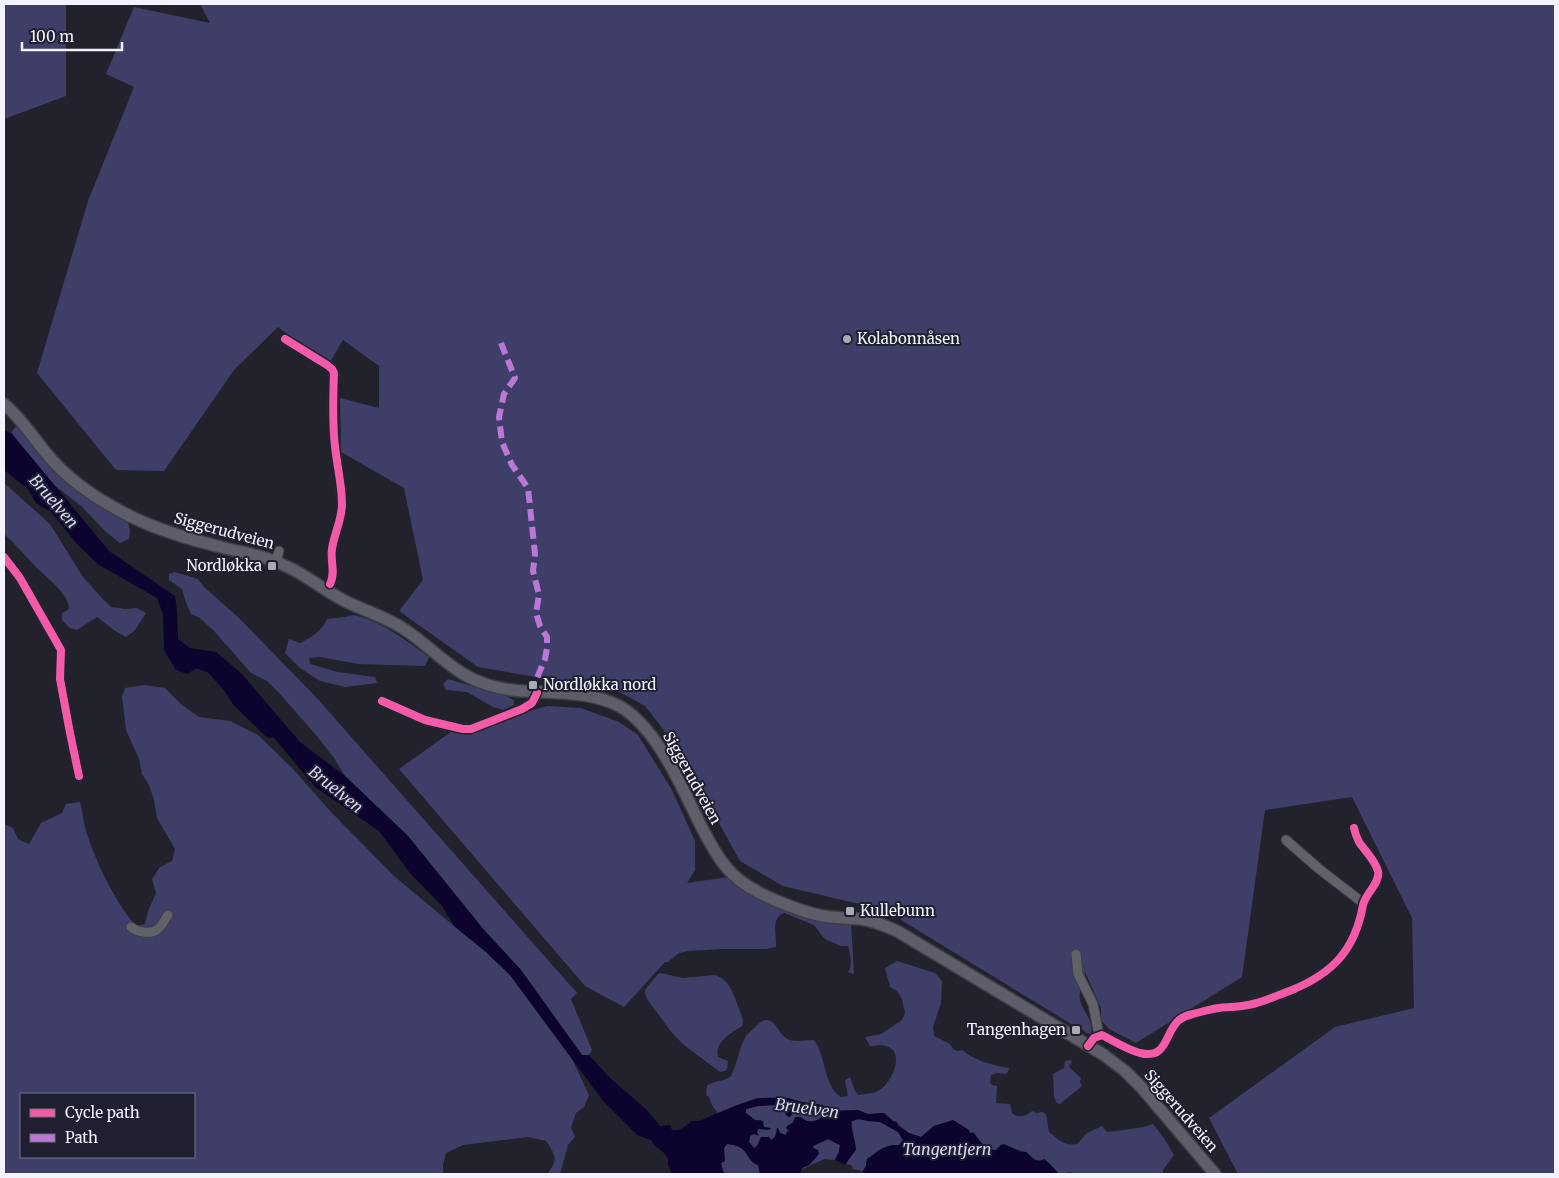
<svg xmlns="http://www.w3.org/2000/svg" width="1559" height="1178" font-family="Merriweather,serif">
  <rect width="100%" height="100%" fill="#22222c"/>
  <path fill="#3f3e68" fill-rule="evenodd" d="M4,4h62v92l-62,23z
    M200,4h1355v1170h-317l-29,-56 126,-91 79,-19 -2,-90 -60,-121 -87,13 -23,167 -106,66 -27,-14 -8,-9v-12l-16,-36c-1,8 -7,21 -5,28 3,12 14,20 11,34l-5,-1 -8,-8 -2,2 -175,-107 1,-8 -56,-11 -63,-15 -43,-25 -46,-83 -31,-49 -18,-23 -38,-21 -54,-5 -75,-13 -79,-56 24,-31 -19,-92 -63,-36 -1,-54 39,10v-42l-36,-26 -14,24 -51,-37 -44,43 -70,101 -48,-1 -79,-97 51,-172 46,-114 -28,-13 28,-67 76,16z
    M18,424l35,47 37,29 38,22 2,8 -1,9 -9,4 -14,-11 -25,-26 -27,-21 -42,-51v-3z
    M4,483l46,41 33,53 17,19 11,11 14,2 12,-1 9,5 -11,17 -9,7 -11,-6 -18,-14 -20,13 -7,-2 -8,-8v-7l7,-4c1,-14 -23,-32 -33,-42 -11,-11 -20,-23 -32,-33z
    M175,572l23,7 6,8 35,31 76,78 262,297 -6,6 21,51 -3,5h-7l-61,-85 -37,-40 -76,-94 -63,-60 -11,-18 -18,-23 -35,-40 -14,-14 -16,-8 -37,-42 -14,-13 -9,-4 -6,-14 -3,-11 -13,-9v-6z
    M353,615c29,6 52,25 76,42l-4,9 -67,-2 -38,-7 -11,1 1,6 28,8 37,5 2,6 -32,4 -25,-6 -20,-13 -15,-15 4,-14 11,4c12,-6 22,-12 27,-24l18,-2z
    M448,679l58,17 8,4v5l-11,5 -10,-3 -26,-15 -21,-2 -3,-6z
    M145,685l20,3 17,17 17,12 31,4 28,14 35,34 38,43 63,64 60,50 32,26 24,23 62,84 17,36 -5,12 -8,6 -5,14 4,10 -7,8 -8,29h-13c12,-14 8,-20 -1,-33l-18,-4 -65,8 -17,8 -3,12v9h-439v-350l9,4 5,11 11,5 12,-21 21,-10 4,-9 14,-2c3,12 4,24 8,35 9,27 29,68 48,89l9,-2 3,-13 8,-18 -4,-14 8,-12 12,-6 3,-12 -18,-31 -3,-18 -5,-15 -7,-11 -3,-15 -13,-29 -4,-33 3,-9zM21,1094h173v63h-173z
    M547,706l34,2 38,14 19,13 34,55 23,51v29l-8,13 42,-6 11,9 111,37 3,51 -6,-2c5,-6 2,-19 0,-26h-7l-14,-6 -3,-2 -10,-13 -30,-12c-14,6 -7,22 -8,34l-10,2h-44l-34,2 -9,2 -11,9h-3l-41,45 -39,-21 -186,-217 56,-40 61,-14z
    M897,961l38,12 7,8 -1,22 -8,24 1,9 16,8 3,5 4,2 5,-1c11,10 32,16 47,18l-1,4 -2,2 -9,-1 -6,2 -1,7 2,3 5,1 -1,17 14,1 2,9c6,6 15,3 20,-2l5,2 5,-1 4,2 3,18c10,8 15,14 28,12l10,-11 15,-7 4,5 3,1 35,-5 9,-3 11,14 10,17 -11,15v4h-67c-8,-2 -18,3 -26,-2l-11,2 -13,-13 -11,-1 -9,-8 -25,-7 -5,5c-11,1 -17,-10 -23,-18l-3,1 -1,-3 -15,-9 -20,5 -13,11 -12,-4 -25,-20 -16,1 -10,-4 -26,1 -10,-6 -20,-3 -20,-5 -26,1 -38,15 -5,-6 -4,-10 -3,-2 1,-9c8,-6 17,-4 24,-10 7,-13 7,-27 15,-40 3,-4 8,-7 11,-11 18,-16 19,11 33,15 6,2 16,0 23,0 12,8 10,47 28,57l7,-1 -3,-16 5,-3 5,14 3,4c8,-1 16,-1 23,-6 11,-8 25,-37 5,-43 -5,-2 -10,0 -16,0l-5,-9 16,-3 21,-14 3,-7 -3,-14 -5,-8 -7,-4 -5,-19z
    M660,973l23,5 32,-3c15,5 18,18 23,31 2,8 7,12 4,20 -11,7 -28,16 -24,31l10,4 -1,8 -2,2 -5,1 -36,-27 -12,-12 -25,-34 -2,-6v-3l12,-15z
    M1071,1060l1,3 -3,2 1,3 11,10 -1,4 2,4 -22,18 -3,-1 -3,-6 -1,-23 11,-6 1,-7z
    M776,1105l8,2 1,4 7,3 -3,-5 1,-2 30,6 2,5c-9,5 -14,5 -22,-1l-6,2 -1,3 -6,4 3,6 -4,3 -6,-2 -2,-5 -3,9 -4,3 -2,-3 -9,1 -2,6 -4,4 -5,-6 1,-6 4,-2 3,1 1,-6h13l-7,-2 -3,-7h-6l-9,-7v-4l12,-3z
    M854,1119l26,3 18,10 5,8 -4,5c-13,-1 -25,7 -33,17v4l-3,5 -10,-2 -2,-4 -5,-1c2,-5 9,-12 10,-14 1,-4 -5,-21 -4,-29z
    M828,1139l12,6 -1,7 -4,8 -11,-1 -23,11 3,-3 5,-2 8,-8 -4,-11z
    M727,1144c24,2 17,16 31,20l2,10h-35l-2,-3 -2,-8 3,-2v-13z"/>
  <path fill="#0c032e" fill-rule="evenodd" d="M4,430l8,4 97,117 66,45 2,15 1,28 12,9 26,4 25,21 59,69 45,34 63,60 76,94 37,40 61,85h7l21,23 37,32 13,16 10,-1 2,5c8,1 13,-3 19,-9h8l38,-16 23,-7h28l14,4 20,3 10,6 26,-1 10,4 16,-1 8,8 5,1 1,4 11,7 12,4 13,-11 19,-6 16,10 1,3h4c5,7 12,18 22,17l5,-5 3,-1 17,8h5l9,8 5,1 4,-2 6,5 9,10h-181l-4,-1 -9,1 -2,-3 3,-5 1,-7c12,-8 17,-15 32,-14l4,-5 -5,-8 -18,-10 -12,-1 -9,-2 -7,2 -1,5 5,23 -11,16 -10,-5 4,-8 1,-7 -12,-6 -15,7v2l5,2 1,4 -10,11 -7,3 -2,6h-40l-2,-9c-13,-4 -7,-19 -31,-21l-3,4 1,13 -4,2 2,8 2,3h-53l-4,-9v-7l-5,-6 -8,-6 -4,-6 -14,-5 -34,-34 -93,-126 -24,-23 -32,-26 -12,-20 -32,-33 -31,-42 -64,-44 -84,-101 -26,-23 -18,11 -11,-4 -12,-20 -1,-36 -6,-16 -58,-33 -21,-20 -27,-33 -15,-9 -8,-14 -24,-19zM776,1105l8,2 2,8 3,2 2,-1 1,-2 -3,-5 1,-2 30,6 2,4c-9,6 -14,6 -22,0h-5l-2,6 -6,3 -1,2 4,4 -3,-1 -1,4 -6,-2 -2,-5h-1l-2,9 -4,3 -2,-3h-8l-4,10 -3,1 -5,-6 1,-6 4,-2 5,2 -2,-4 1,-3 11,1 2,-2 -7,-1 -1,-6 -8,-1 -9,-7v-4l12,-3z"/>
  <g fill="none" stroke-linecap="round" stroke-linejoin="round">
    <path stroke="#0c032e" stroke-width="12" d="M186,659l25,8 18,20 9,14 32,31"/>
    <g stroke="#3e3e46" stroke-width="11">
      <path id="minor" d="M285,339l42,26 5,4 2,4c-1,25 -2,49 1,73 2,20 7,39 7,58 0,16 -8,30 -10,45 -2,12 4,23 -2,35
        M4,557l16,21 41,72 -1,29 10,54 9,43
        M276,561l3,-10
        M382,701l43,19 38,9h8l51,-20 10,-6 5,-10
        M1286,840l32,28 45,35
        M131,927c6,5 20,8 27,2 4,-3 7,-10 10,-14
        M1076,954l2,20 15,30 6,31
        M1088,1046l6,-8 8,-3c12,6 24,14 38,18 28,7 24,-20 39,-33 4,-3 9,-5 14,-6 8,-2 17,-5 26,-6 11,-1 22,-1 34,-4 13,-3 25,-9 39,-14 41,-17 63,-40 71,-85 2,-11 18,-23 15,-34 -3,-11 -13,-20 -19,-29 -2,-4 -4,-9 -5,-14"/>
    </g>
    <g stroke="#3e3e46" stroke-width="14">
      <path id="major" d="M4,404c17,14 28,32 42,49 21,26 49,45 78,60 30,16 64,26 97,34 27,7 47,9 73,23 17,9 33,22 51,31 20,10 41,16 59,28 26,17 47,42 76,53 44,18 96,2 139,24 38,21 63,82 82,120 10,19 20,39 37,53 19,16 61,32 85,37 13,2 25,2 38,3 13,2 25,7 36,12l207,124 21,16 16,16 74,87"/>
    </g>
    <use href="#minor" stroke="#616168" stroke-width="9"/>
    <use href="#major" stroke="#5e5e6a" stroke-width="11"/>
    <path stroke="#ba77d6" stroke-width="6" stroke-dasharray="12 6" stroke-linecap="butt" d="M501,343l14,35 -11,16 -5,23 3,25 10,23 16,23 7,66 -2,17 6,24 -3,18 4,13 7,11v11l-2,11 -11,26"/>
    <g stroke="#1f1f2f" stroke-width="11">
      <path id="cycleway" d="M285,339l42,26 5,4 2,4c-1,25 -2,49 1,73 2,20 7,39 7,58 0,16 -8,30 -10,45 -2,12 4,23 -2,35
        M4,557l16,21 41,72 -1,29 10,54 9,43
        M382,701l43,19 38,9h8l51,-20 10,-6 5,-10
        M1088,1046l6,-8 8,-3c12,6 24,14 38,18 28,7 24,-20 39,-33 4,-3 9,-5 14,-6 8,-2 17,-5 26,-6 11,-1 22,-1 34,-4 13,-3 25,-9 39,-14 41,-17 63,-40 71,-85 2,-11 18,-23 15,-34 -3,-11 -13,-20 -19,-29 -2,-4 -4,-9 -5,-14"/>
    </g>
    <use href="#cycleway" stroke="#f35aa7" stroke-width="8"/>
  </g>
  <g fill="#a9aab4" stroke="#1f1f2f" stroke-width="2">
    <circle cx="847" cy="339" r="5"/>
    <rect x="267" y="561" width="10" height="10" rx="2.5"/>
    <rect x="528" y="680" width="10" height="10" rx="2.5"/>
    <rect x="845" y="906" width="10" height="10" rx="2.5"/>
    <rect x="1071" y="1025" width="10" height="10" rx="2.5"/>
  </g>
  <g text-anchor="middle" stroke-width="4" stroke-linejoin="round" paint-order="stroke">
    <g font-size="15" fill="#f2f3fe" stroke="#1f1f2f" text-anchor="start">
      <text x="857" y="344">Kolabonnåsen</text>
      <text x="262" y="571" text-anchor="end">Nordløkka</text>
      <text x="543" y="690">Nordløkka nord</text>
      <text x="860" y="916">Kullebunn</text>
      <text x="1066" y="1035" text-anchor="end">Tangenhagen</text>
    </g>
    <g font-size="15" fill="#f2f3fe" stroke="#1f1f2f">
      <text transform="translate(224 531) rotate(15)" y="5">Siggerudveien</text>
      <text transform="translate(692 778) rotate(61)" y="5">Siggerudveien</text>
      <text transform="translate(1181 1111) rotate(49)" y="5">Siggerudveien</text>
    </g>
    <g font-size="16" font-style="italic" fill="#d5d6f9" stroke="#1f1f2f">
      <text transform="translate(54 501) rotate(49)" y="6">Bruelven</text>
      <text transform="translate(336 789) rotate(39)" y="6">Bruelven</text>
      <text transform="translate(807 1108) rotate(8)" y="6">Bruelven</text>
      <text x="947" y="1155">Tangentjern</text>
    </g>
  </g>
  <rect width="1559" height="1178" fill="none" stroke="#f2f3fe" stroke-width="10"/>
  <rect x="20" y="1093" width="175" height="65" fill="#1f1f2f" stroke="#737482"/>
  <rect x="30" y="1109" width="25" height="8" fill="#f35aa7" stroke="#737482"/>
  <text x="65" y="1118" font-size="15" fill="#f2f3fe">Cycle path</text>
  <rect x="30" y="1134" width="25" height="8" fill="#ba77d6" stroke="#737482"/>
  <text x="65" y="1143" font-size="15" fill="#f2f3fe">Path</text>
  <path d="M22 42v8h100v-8" fill="none" stroke="#f2f3fe" stroke-width="2.5"/>
  <text x="30" y="42" font-size="15" fill="#f2f3fe" stroke="#1f1f2f" stroke-width="4" paint-order="stroke">100 m</text>
</svg>
